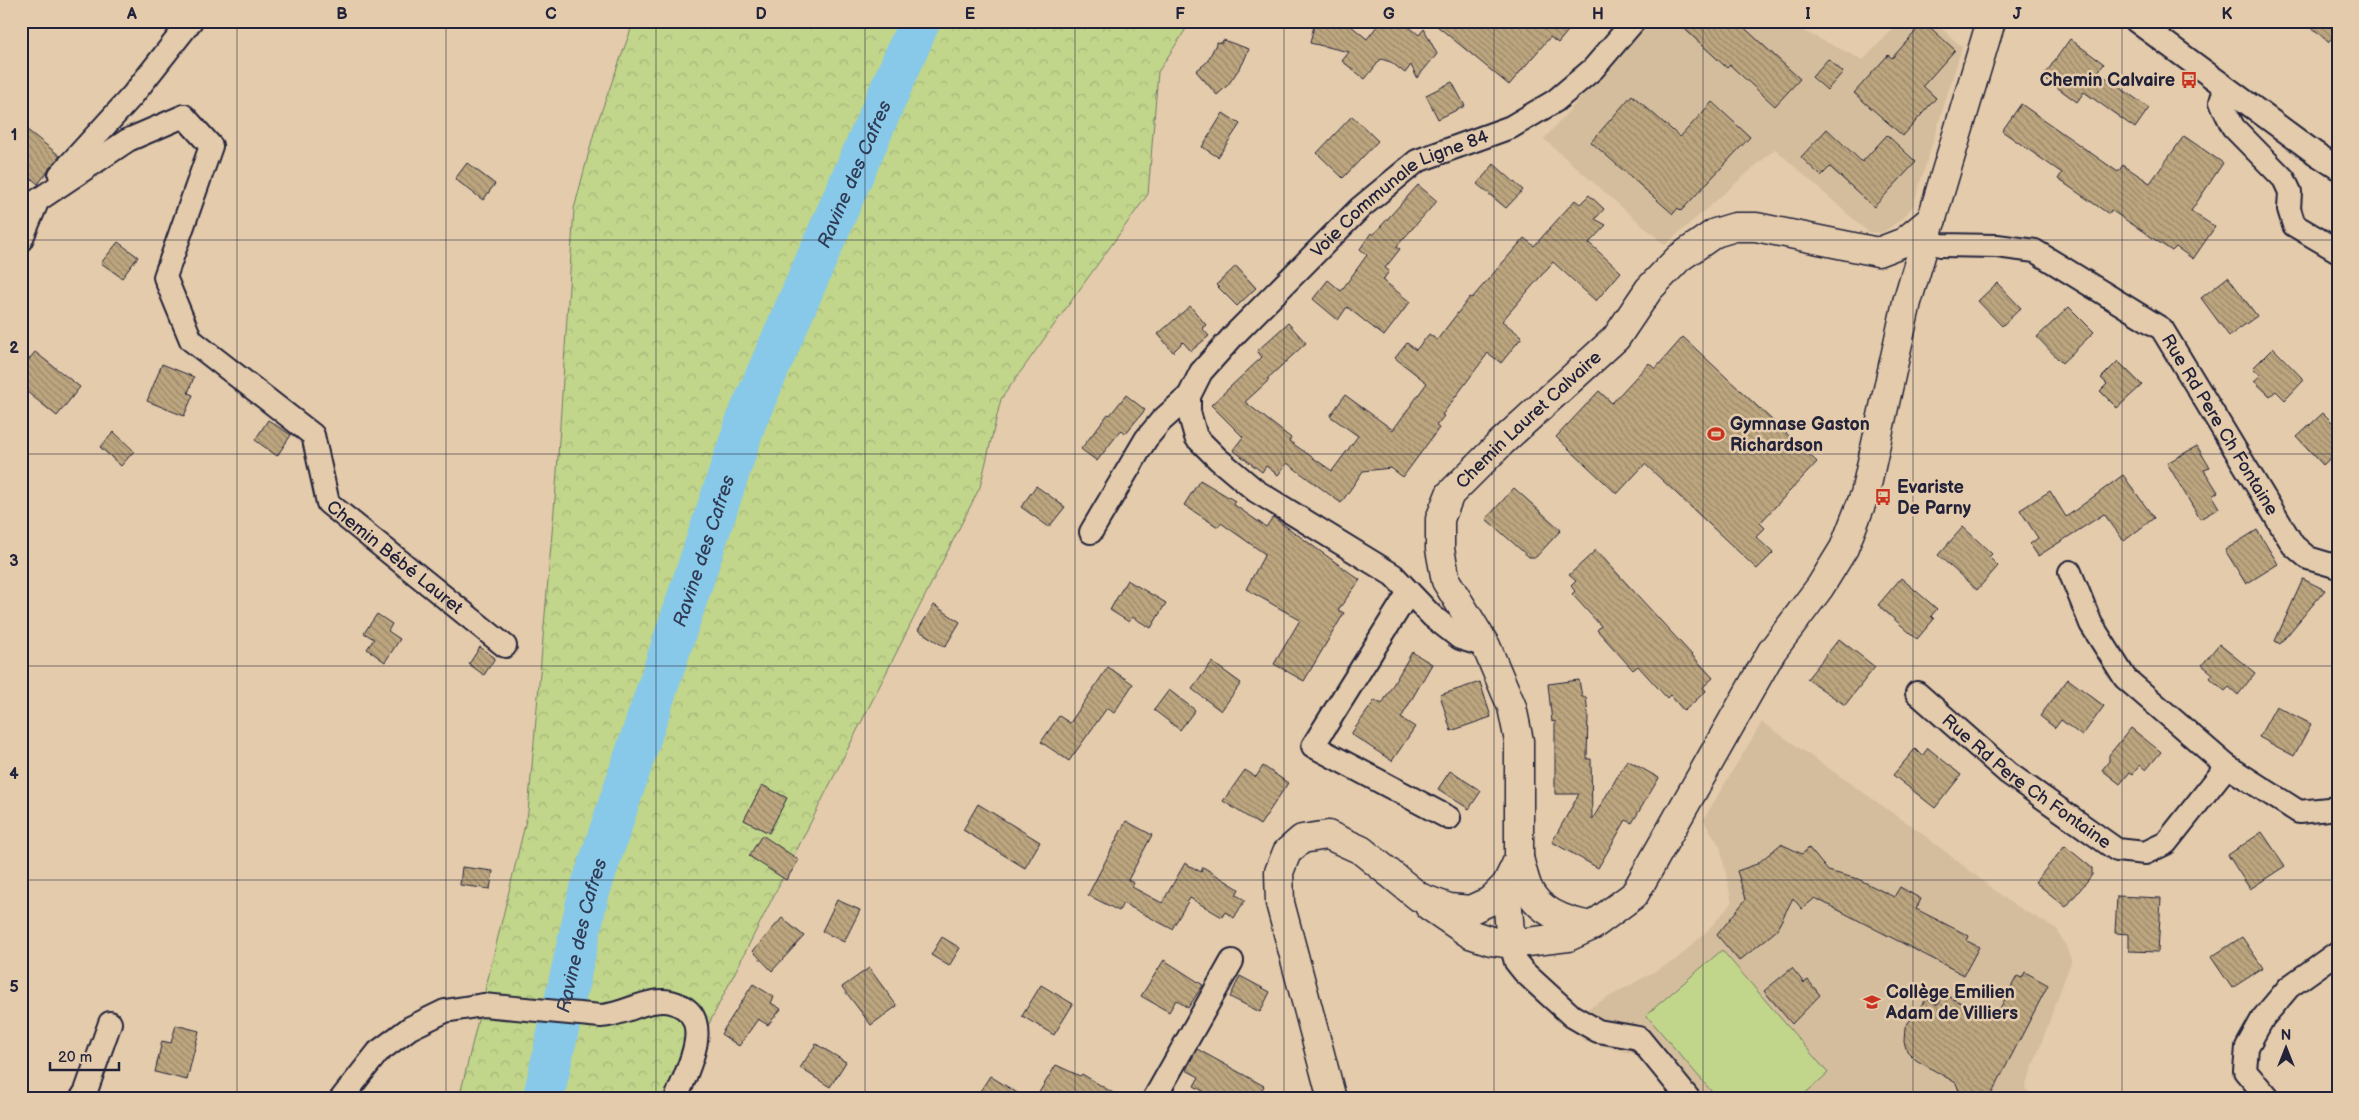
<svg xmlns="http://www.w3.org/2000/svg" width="2359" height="1120" font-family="'Balsamiq Sans',sans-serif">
  <defs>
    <pattern id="forest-crowns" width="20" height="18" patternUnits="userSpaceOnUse" patternTransform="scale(1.25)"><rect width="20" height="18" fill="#c1d58b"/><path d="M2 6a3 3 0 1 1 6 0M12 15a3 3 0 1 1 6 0" fill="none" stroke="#a6b779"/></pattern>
    <pattern id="building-back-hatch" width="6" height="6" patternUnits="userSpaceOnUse" patternTransform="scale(1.25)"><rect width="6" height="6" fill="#bda67f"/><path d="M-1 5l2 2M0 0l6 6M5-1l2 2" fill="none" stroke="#998769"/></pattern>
  </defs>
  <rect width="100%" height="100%" fill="#e3cbab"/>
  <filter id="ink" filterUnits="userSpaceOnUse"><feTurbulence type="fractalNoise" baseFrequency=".02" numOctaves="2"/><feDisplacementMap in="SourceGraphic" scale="10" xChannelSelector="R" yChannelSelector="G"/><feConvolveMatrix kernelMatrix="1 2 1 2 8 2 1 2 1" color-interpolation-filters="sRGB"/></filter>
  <g filter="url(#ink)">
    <path fill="#d4bd9c" d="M1648,21h135l80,39 38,-39h32l29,26 -49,159 -11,13 -20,14 -14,-1 -93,-83 -110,96 -121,-106z
      M1762,722l158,110 91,71 46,26 15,30 -47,129 8,11h-359l-36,-44 -53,-14 -23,-18 115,-64 31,-29 24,-27 -12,-57 -17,-26z"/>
    <path fill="url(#forest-crowns)" stroke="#727c63" d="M634,21h557l-33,51 -10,122 -147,205 -21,88 -309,612h-212l69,-287 28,-325 18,-278 21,-80z"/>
    <path fill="#c1d58b" stroke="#727c63" d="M1722,950l106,123 -29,26h-81l-72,-84z"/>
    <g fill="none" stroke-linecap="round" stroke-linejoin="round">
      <path stroke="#88c9e9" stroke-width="41" id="s1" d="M543,1099l45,-203 159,-477 173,-398"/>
    </g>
    <path fill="url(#building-back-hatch)" stroke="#22223b" d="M1315,21h30l22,18 14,-18h21l17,14 5,-6 13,25 -20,24 -6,-13 -6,8 -14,-11 -10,-3 -16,20 -23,-18 7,-9 -39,-9z
      M1431,21h145l-18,22 -8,-6 -41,48z
      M1676,21h61l63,58 -25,27 -45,-41 -3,3z
      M2305,21h33v11l-10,10z
      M1924,22l31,28 -32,36 13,12 -33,38 -49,-43 34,-38 4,3z
      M2070,39l34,25 -6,8 51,36 -14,20 -51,-36 -7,10 -34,-25z
      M1223,40l26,9 -6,14 -15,22 -11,10 -21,-24 11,-9 10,-20 5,1z
      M1828,59l15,13 -16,18 -15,-13z
      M1452,82l13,24 -27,13 -12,-24z
      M1632,95l48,42 32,-35 38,35 -69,74 -3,-3 -5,6 -82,-72z
      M2021,104l97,68 5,-7 27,18 34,-47 39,27 -32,48 24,16 -22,32 -17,-12 -4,4 -61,-41 -2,4 -51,-35 4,-6 -60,-42z
      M1223,113l17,11 -22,33 -16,-10z
      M1352,116l26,25 -35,37 -26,-25z
      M21,125l39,31 -22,28 -17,-14z
      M1827,129l35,33 25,-27 29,27 -42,45 -44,-40 -9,9 -20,-19z
      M467,163l28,21 -12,16 -28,-21z
      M1494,164l29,26 -17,18 -29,-24z
      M1418,185l19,16 -41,46 4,2 -15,19 4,3 -6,9 27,22 -26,34 -37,-29 -9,13 -25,-21 15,-19 13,11 26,-36 -7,-6 11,-16 2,2z
      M1589,195l15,14 -9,10 11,6 -17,18 32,29 -25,29 -43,-39 -51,59 20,16 -21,26 -13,-10 -46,62 2,1 -8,10 3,2 -36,49 -12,-9 -28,3 -22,32 -54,-40 -9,12 -12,-9 -4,6 -29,-22 10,-13 -32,-32 51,-48 -5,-6 31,-28 18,20 -39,36 2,1 -24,22 46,36 -2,3 43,30 26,-35 -28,-20 15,-21 48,35 34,-47 -32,-25 12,-15 9,7 13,-16 8,6 33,-43 2,1 52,-60 10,8 41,-46 5,4z
      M118,242l20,15 -16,21 -21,-15z
      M1236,266l20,22 -19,18 -21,-21z
      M2228,277l29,39 -28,20 -28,-38z
      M1997,283l24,25 -19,18 -24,-25z
      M1190,306l16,19 -4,3 7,8 -18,15 -8,-9 -10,10 -15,-18z
      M2069,307l25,25 -32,31 -25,-26z
      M1683,337l134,125 -57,61 5,5 -9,9 17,16 -16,16 -112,-105 -28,30 -61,-57 43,-46 13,12 37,-40 6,6z
      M2273,348l31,32 -19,20 -9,-9 -6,5 -16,-15 7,-6 -8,-7z
      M35,352l45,35 -23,29 -36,-29v-18z
      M2118,361l24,24 -25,23 -17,-17 7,-7 -6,-6z
      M162,364l32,13 -6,16 5,2 -9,21 -37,-15z
      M1126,395l19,15 -20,24 -4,-4 -24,31 -16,-12 27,-35 2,1z
      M2323,413l15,15v23l-15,14 -26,-28z
      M268,420l23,15 -14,21 -22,-16z
      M114,432l20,19 -13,15 -21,-19z
      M2197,446l13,22 -6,2 14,22 -6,4 7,12 -19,11 -33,-56z
      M2123,475l31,43 -30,23 -20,-27 -66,42 -8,-12 8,-6 -18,-28 30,-19 16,26z
      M1200,480l35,21 -2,3 33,23 7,-10 87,63 -22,30 6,3 -40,68 -30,-17 26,-44 -54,-31 19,-35 -44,-31 -3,4 -34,-22z
      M1036,486l29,21 -16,20 -28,-20z
      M1514,488l47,42 -25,27h-7l-43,-38z
      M1963,527l29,27 -3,3 9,9 -21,24 -39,-35z
      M2257,530l21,34 -32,20 -21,-34z
      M1596,550l117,128 -10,9 3,4 -22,20 -14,-16 -3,3 -29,-32 -5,4 -36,-40 4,-4 -29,-32 3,-3 -4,-5 5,-5 -7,-6z
      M1901,578l36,31 -6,7 3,3 -17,20 -39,-34z
      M2303,579l22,11 -45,54 -5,-3z
      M1127,580l39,23 -15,25 -19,-11 -3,5 -19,-12z
      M934,605l26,17 -15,25 -27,-17z
      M377,614l15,10 -4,7 12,8 -15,23 -18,-13 7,-10 -10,-6z
      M1839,639l36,28 -30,38 -38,-26z
      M2219,644l36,29 -17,22 -9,-8 -4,4 -15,-13 3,-4 -11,-9z
      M480,647l15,11 -11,17 -15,-11z
      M1412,652l20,12 -31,54 14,9 -23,34 -41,-27 24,-34 7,4z
      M1212,662l29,21 -20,28 -29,-22z
      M1108,667l25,17 -19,29 -7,-5 -38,53 -28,-19 18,-26 11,7z
      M2068,679l36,27 -22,30 -21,-16 -6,8 -15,-12z
      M1579,680l3,17h4l2,17 -1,45h4l1,61 35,-60 32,18 -27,45 -6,-3 -28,48 -46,-26 27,-48h-24v-73l-3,1 -4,-38z
      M1480,682l11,35 -40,14 -11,-36z
      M1169,690l26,20 -15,20 -26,-20z
      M2276,706l35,18 -17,32 -35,-19z
      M2131,728l30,24 -15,18 -6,-5 -7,9 -3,-2 -10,12 -18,-14 7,-9v-6z
      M1928,748l33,27 -26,33 -42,-33 22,-26 7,7z
      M1263,766l25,17 -28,42 -37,-24 22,-31 11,7z
      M1450,771l31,20 -12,18 -31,-20z
      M762,785l25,13 -18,35 -25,-13z
      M978,804l62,38 -15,26 -62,-38z
      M1126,821l26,14 -24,45 6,3 -2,4 30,16 23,-40 16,9 2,-5 36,22 -3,6 9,5 -11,18 -9,-6 -3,5 -32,-19 -18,31 -49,-26 -4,8 -31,-16z
      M2262,832l23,34 -35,23 -22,-34z
      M762,835l37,25 -13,20 -37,-24z
      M1781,844l21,10 7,-6 19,23 30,8 36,18 6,-10 21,12 -5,10 53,27 -2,5 12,6 -15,28 -149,-77 -13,11 -9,-11 -17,33 -37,30 -22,-26 29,-36 -9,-28 20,-7z
      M2065,846l27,22v7l-26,32 -31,-25z
      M462,867l31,4 -3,18 -30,-4z
      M2117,896l44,2 -3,54 -29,-1v-17l-14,-1z
      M837,900l23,10 -16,32 -22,-11z
      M782,918l22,18 -32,35 -19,-20z
      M942,937l18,11 -11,18 -18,-11z
      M2242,937l21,31 -31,20 -21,-31z
      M1164,960l39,25 -15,23 -12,-8 -7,12 -28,-16z
      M869,968l28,38 -26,19 -29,-38z
      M1792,968l12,15 4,-3 12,15 -28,29 -28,-33z
      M2025,972l23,13 -59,114h-27l-6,-16 -40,-23 -9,-9 -3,-9 1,-15 21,-28 12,6 6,-11 50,26 23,-44 5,2z
      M1240,976l30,16 -10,20 -30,-15z
      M753,984l21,13 -3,6 10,6 -13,16 -10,-6 -19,27 -18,-12z
      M1041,985l32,19 -19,31 -32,-19z
      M176,1025l23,6 -12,49 -32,-8 7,-31 9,2z
      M816,1044l30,18 -16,25 -30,-19z
      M1197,1049l67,37 -7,13h-40l-23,-13 5,-9 -13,-7z
      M1056,1065l24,11 2,-2 41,25h-88z
      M990,1076l37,23h-52z"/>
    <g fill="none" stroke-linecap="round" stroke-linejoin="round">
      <g stroke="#22223b" stroke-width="26">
        <g id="street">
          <path d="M2136,21l179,132 23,15"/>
          <path d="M2225,88l-4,14 12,25 51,52 6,13 -1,17 5,16 44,26"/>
          <path d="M60,175l72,-79 59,-75"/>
          <path id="s2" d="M21,240l17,-40 90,-60 56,-24 27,30 -46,131 26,63 122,95 15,68 177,143"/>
          <path id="s3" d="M1926,240l15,5 56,1 38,5 127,78 131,216 15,13 30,9"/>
          <path d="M1091,532l55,-93 15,-18 28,-25"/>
          <path d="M2070,572l21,52 34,54 102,88 72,46 39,-4"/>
          <path d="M1409,592l-96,154 136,72"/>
          <path id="s4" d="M1486,646l-26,-8 -28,-22 -39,-41 -137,-84 -38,-32 -22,-22 -7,-25v-16l12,-24 34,-38 125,-126 57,-47 94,-34 44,-26 38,-32 41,-48"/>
          <path id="s5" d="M1917,693l91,80 109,77 28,3 21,-10 61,-77"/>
          <path d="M1511,944l5,18 8,10 48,44 26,15 41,7 50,61"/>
          <path d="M81,1099l5,-8 24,-68"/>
          <path d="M341,1099l37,-47 32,-24 35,-17 38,-6 118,11c19,-1 34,-11 52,-14 12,-2 20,-1 30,5 30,18 2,67 -7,92"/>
          <path d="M1154,1099l78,-138"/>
          <path d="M2269,1099l-24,-28 2,-24 16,-29 26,-31 49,-35"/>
        </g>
      </g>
      <g stroke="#22223b" stroke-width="31">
        <g id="secondary">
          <path d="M1519,858c3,10 5,21 9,30 11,25 39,34 64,38"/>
          <path d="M1506,885l5,59"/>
          <path d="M1429,906l41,28 21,7 20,3 57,-7 24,-11 42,-31 138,-244 48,-64 24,-39 21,-54 42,-192 84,-281"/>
          <path id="s6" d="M1332,1099l-52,-196 -1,-31 8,-20 15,-13 26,-4 33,15 58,47 30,11 21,2 20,-9 16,-16 13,-27v-117l-7,-34 -26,-61 -40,-65 -6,-32v-30l10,-25 52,-52 114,-104 33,-49 30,-31 36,-25 20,-6h21l122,25 26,-10 28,-23"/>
        </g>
      </g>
      <use href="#street" stroke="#e3cbab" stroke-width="22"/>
      <use href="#secondary" stroke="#e3cbab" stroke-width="28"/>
    </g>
  </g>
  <path fill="none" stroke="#22223b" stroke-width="1" stroke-opacity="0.55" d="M237,21v1078M446,21v1078M656,21v1078M865,21v1078M1075,21v1078M1284,21v1078M1494,21v1078M1703,21v1078M1913,21v1078M2122,21v1078M21,240h2317M21,454h2317M21,666h2317M21,880h2317"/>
  <defs>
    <g id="bus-bare" transform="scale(1.35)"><path d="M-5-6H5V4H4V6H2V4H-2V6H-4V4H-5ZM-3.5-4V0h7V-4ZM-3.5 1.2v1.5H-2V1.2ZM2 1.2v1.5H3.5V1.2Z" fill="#c8321e" stroke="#e3cbab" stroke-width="2.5" paint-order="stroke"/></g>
    <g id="stadium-bare" transform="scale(1.35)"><path d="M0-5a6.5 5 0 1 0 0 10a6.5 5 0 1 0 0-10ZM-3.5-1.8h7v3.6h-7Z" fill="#c8321e" stroke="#e3cbab" stroke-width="2.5" paint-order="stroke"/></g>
    <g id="school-bare" transform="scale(1.35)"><path d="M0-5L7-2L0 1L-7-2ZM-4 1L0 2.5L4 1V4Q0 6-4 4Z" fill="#c8321e" stroke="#e3cbab" stroke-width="2.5" paint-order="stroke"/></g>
  </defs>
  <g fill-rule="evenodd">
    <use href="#bus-bare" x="2189" y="80"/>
    <use href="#stadium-bare" x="1716" y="434"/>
    <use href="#bus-bare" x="1883" y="497"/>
    <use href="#school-bare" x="1872" y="1002"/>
  </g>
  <g text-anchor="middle" stroke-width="5" stroke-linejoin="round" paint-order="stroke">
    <g font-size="18" font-weight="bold" fill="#22223b" stroke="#e3cbab" text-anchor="start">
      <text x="2175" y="86" text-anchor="end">Chemin Calvaire</text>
      <text x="1730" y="430">Gymnase Gaston<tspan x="1730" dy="21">Richardson</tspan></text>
      <text x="1897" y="493">Evariste<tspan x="1897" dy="21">De Parny</tspan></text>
      <text x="1886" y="998">Collège Emilien<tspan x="1886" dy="21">Adam de Villiers</tspan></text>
    </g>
    <g font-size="18" fill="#22223b" stroke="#e3cbab">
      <text dy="6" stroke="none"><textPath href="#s4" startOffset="700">Voie Communale Ligne 84</textPath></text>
      <text dy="6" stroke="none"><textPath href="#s6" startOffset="1032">Chemin Lauret Calvaire</textPath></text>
      <text dy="6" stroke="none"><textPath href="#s3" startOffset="371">Rue Rd Pere Ch Fontaine</textPath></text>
      <text dy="6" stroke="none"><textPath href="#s2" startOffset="770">Chemin Bébé Lauret</textPath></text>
      <text dy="6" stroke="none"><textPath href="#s5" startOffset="141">Rue Rd Pere Ch Fontaine</textPath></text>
    </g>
    <g font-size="19" font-style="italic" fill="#313b55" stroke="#e3cbab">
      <text dy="7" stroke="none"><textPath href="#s1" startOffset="978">Ravine des Cafres</textPath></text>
      <text dy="7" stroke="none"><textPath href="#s1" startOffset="572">Ravine des Cafres</textPath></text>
      <text dy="7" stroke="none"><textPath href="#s1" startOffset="168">Ravine des Cafres</textPath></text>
    </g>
  </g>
  <rect width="2359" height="1120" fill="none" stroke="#e3cbab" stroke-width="55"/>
  <g transform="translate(2286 1048)" stroke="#e3cbab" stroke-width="4" paint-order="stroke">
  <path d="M0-4L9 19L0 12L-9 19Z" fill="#22223b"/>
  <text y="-8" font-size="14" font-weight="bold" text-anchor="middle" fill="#22223b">N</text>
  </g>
  <path d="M50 1062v8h69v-8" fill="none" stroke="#22223b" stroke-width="2.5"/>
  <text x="58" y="1062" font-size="15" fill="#22223b" stroke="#e3cbab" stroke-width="4" paint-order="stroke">20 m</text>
  <rect x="28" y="28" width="2304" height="1064" fill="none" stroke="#22223b" stroke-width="2"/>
  <g font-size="16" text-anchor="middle" font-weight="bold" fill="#22223b">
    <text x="132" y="19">A</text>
    <text x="342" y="19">B</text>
    <text x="551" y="19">C</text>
    <text x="761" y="19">D</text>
    <text x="970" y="19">E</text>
    <text x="1180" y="19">F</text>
    <text x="1389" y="19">G</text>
    <text x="1598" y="19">H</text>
    <text x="1808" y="19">I</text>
    <text x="2017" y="19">J</text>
    <text x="2227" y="19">K</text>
    <text x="14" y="140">1</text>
    <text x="14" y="353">2</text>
    <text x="14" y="566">3</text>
    <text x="14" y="779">4</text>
    <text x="14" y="992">5</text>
  </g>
</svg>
